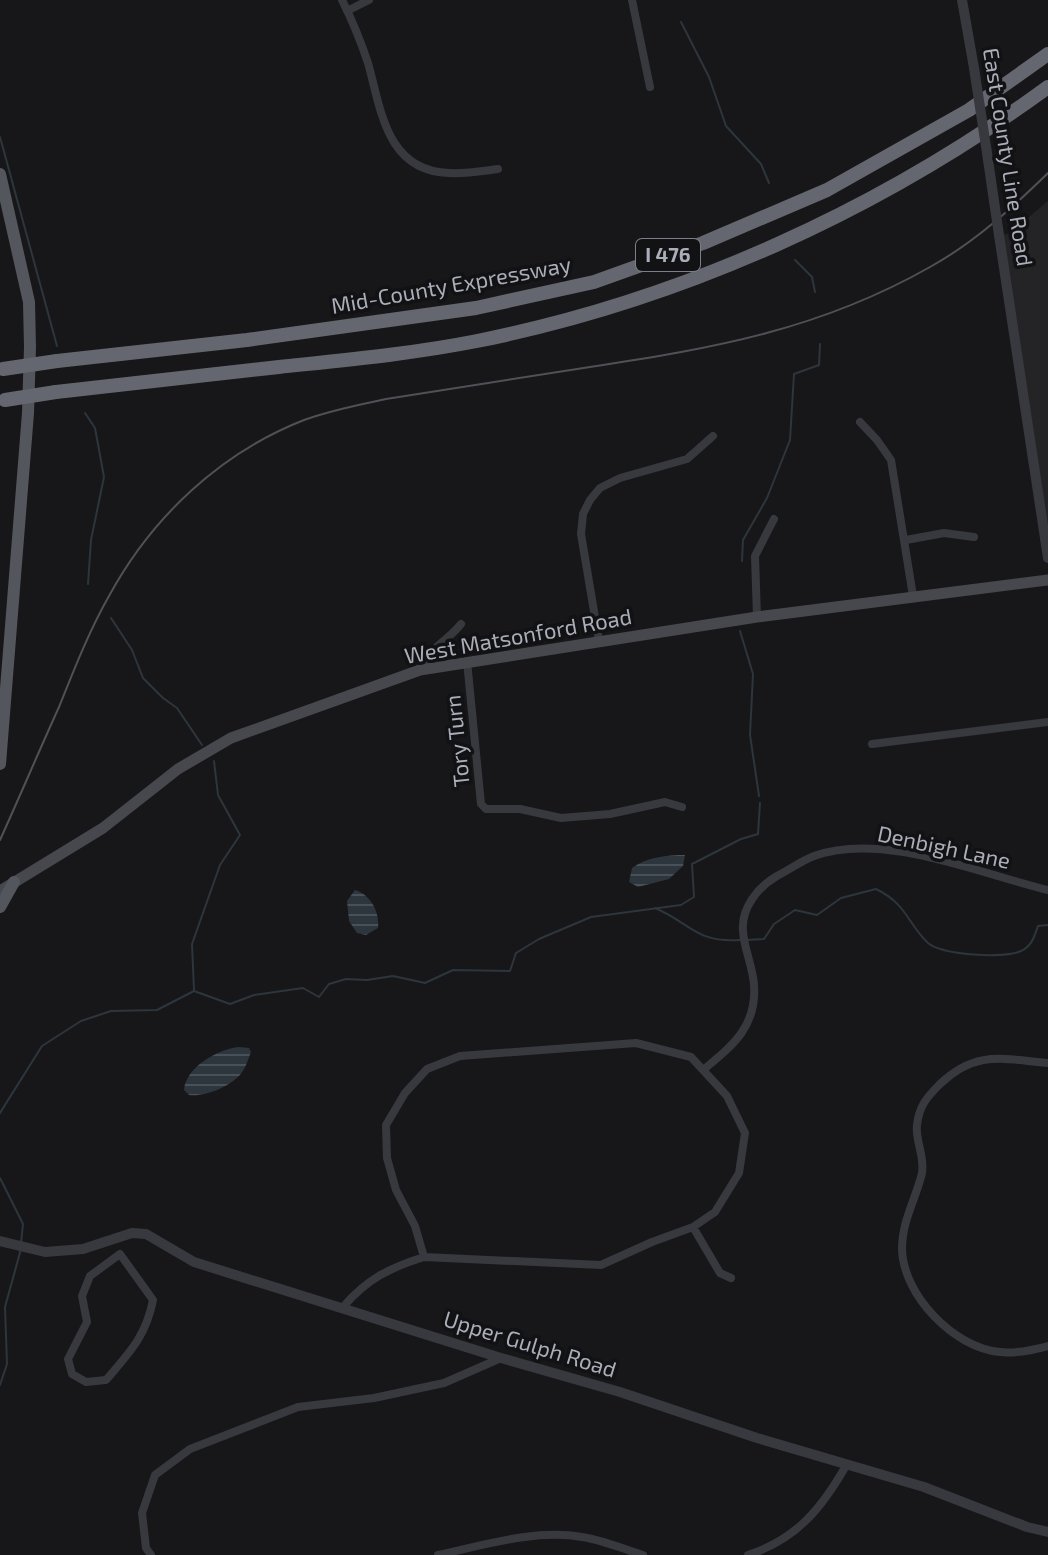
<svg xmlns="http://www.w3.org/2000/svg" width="1048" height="1555" font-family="'Exo 2',sans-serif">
  <defs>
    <pattern id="water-rules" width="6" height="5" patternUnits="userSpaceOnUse" patternTransform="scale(2)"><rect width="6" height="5" fill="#2d353d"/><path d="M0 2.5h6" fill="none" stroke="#495057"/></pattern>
  </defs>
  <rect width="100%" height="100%" fill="#171719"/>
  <path fill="#242326" d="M1048,201v357l-49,-323 10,-1z"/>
  <path fill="url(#water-rules)" d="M685,855l-2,11 -14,13 -31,8 -9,-5 3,-14c15,-11 35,-13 53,-13z
    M355,890c15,4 25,22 23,38l-12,7 -9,-2 -8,-12 -2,-20z
    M239,1047l10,1 2,4c-3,8 -6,18 -12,24 -11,11 -34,21 -50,19l-5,-5c2,-23 34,-41 55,-43z"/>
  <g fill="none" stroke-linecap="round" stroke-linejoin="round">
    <path stroke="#2d353d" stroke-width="2" d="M681,22l28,55 17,49 35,38 8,19
      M0,137l57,209
      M795,260l17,17 3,15
      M85,413l10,15 9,49 -13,63 -3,44
      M742,561l1,-21 24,-42 23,-58 4,-66 25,-9 1,-21
      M111,618l21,32 11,28 20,20 14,10 25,37
      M740,631l13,43 -3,61 9,61
      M655,908c37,16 41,35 85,32
      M746,940l18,-1 10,-15 21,-14 22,5 24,-17 35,-9c31,15 31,34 52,54 14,12 76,16 93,8 11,-5 13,-14 17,-25l10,-1
      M194,990l-2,-46 28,-79 20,-30 -22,-40 -4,-34
      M0,1113l42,-67 39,-25 30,-10 46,-1 37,-19 36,13 24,-9 49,-7 16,9 10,-13 17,-5 21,1 26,-4 32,7 28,-13 57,1 6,-18 23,-14 52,-22 90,-12 13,-8 -2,-33 49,-25 17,-5 2,-31
      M0,1178l23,46 -2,19
      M0,1385l7,-21 -2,-57 16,-58"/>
    <path stroke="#38393e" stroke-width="8" d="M342,0c10,20 19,42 26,63 13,46 18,108 81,110 16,1 33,-2 49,-4
      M632,0l18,87
      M347,11l22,-11
      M860,422l17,18 14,20 22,136
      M906,540l38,-7 30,4
      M757,617l-2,-61 19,-37
      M599,641l-18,-107 2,-20 7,-14 10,-12 20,-10 67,-19 26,-23
      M467,661l14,143 5,5h34l41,9 49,-4 55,-12 17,5
      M420,670c7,-21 28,-29 41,-46
      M872,744l176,-22
      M636,1043l55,14 36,39 18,37 -6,40 -24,39 -22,15 -41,15 -51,23 -177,-8 -9,-31 -19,-36 -9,-32 -1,-33 19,-32 22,-24 33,-13z
      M1048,1063c-46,-4 -72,-13 -108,21 -13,13 -21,22 -23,41 -2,16 8,31 5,48 -6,26 -20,47 -20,76 1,46 52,99 98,103 16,2 33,-2 48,-6
      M703,1070c29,-24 54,-43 51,-85 -1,-18 -10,-36 -11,-54 -2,-23 15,-44 34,-55 12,-6 24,-15 37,-20 69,-25 166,18 234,34
      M693,1227l27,46 11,5
      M120,1254l33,46c-7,36 -23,52 -47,80l-20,2 -14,-8 -4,-15 19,-37 -5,-26 8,-20z
      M343,1307c24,-28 46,-39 81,-50
      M151,1555l-5,-7 -4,-35 13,-38 35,-26 108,-42 76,-9 70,-15 57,-25
      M438,1555c46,-10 98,-26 144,-18 21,3 41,12 61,18
      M748,1555c49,-16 74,-47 99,-91"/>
    <path stroke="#38393e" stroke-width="10" d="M962,0l12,68
      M987,153l7,48
      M999,235l49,323
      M0,1241l45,11 38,-3 49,-16 14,1 48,28 307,96 119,34 137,46 167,49 103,40 21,5"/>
    <path stroke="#46484e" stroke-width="11" d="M0,891l103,-63 75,-59 53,-31 189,-68 337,-53 291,-37"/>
    <path stroke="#54565d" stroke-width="12" d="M0,174l29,128 1,45 -2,66 -28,351
      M0,907l14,-25"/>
    <path stroke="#64676f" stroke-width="14" d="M57,361l190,-21 229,-32 118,-26 109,-39 124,-53 142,-80 79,-56
      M56,392c74,-8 148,-17 223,-25 66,-7 132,-13 198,-26 205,-41 403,-131 571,-254"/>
    <path stroke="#4f5157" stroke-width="2" d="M0,840c20,-44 39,-89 59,-133 15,-37 30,-76 50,-111 43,-79 111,-143 195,-176 27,-10 54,-15 82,-21 68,-11 136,-21 204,-32 124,-19 229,-37 340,-100 45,-25 82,-59 118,-94"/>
    <path stroke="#38393e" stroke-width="10" d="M974,68l13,85
      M994,201l5,34"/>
    <path stroke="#64676f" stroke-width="14" d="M3,369l54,-8
      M5,400l51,-8"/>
  </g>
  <g text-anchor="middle" stroke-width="7" stroke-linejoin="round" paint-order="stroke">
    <rect fill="#121214" stroke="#7c7f88" stroke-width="2" x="636" y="239" width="64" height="32" rx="6"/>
    <g font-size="20" font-weight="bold" fill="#aaaeb9">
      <text x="668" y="262">I 476</text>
    </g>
    <g font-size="22" fill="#aaaeb9" stroke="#121214">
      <text transform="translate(1008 157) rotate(81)" y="8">East County Line Road</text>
      <text transform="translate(451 285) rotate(-10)" y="8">Mid-County Expressway</text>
      <text transform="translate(518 636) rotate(-10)" y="8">West Matsonford Road</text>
      <text transform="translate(457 741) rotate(-96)" y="8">Tory Turn</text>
      <text transform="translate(944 847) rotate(12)" y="8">Denbigh Lane</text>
      <text transform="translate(530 1344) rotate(17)" y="8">Upper Gulph Road</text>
    </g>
  </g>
</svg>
